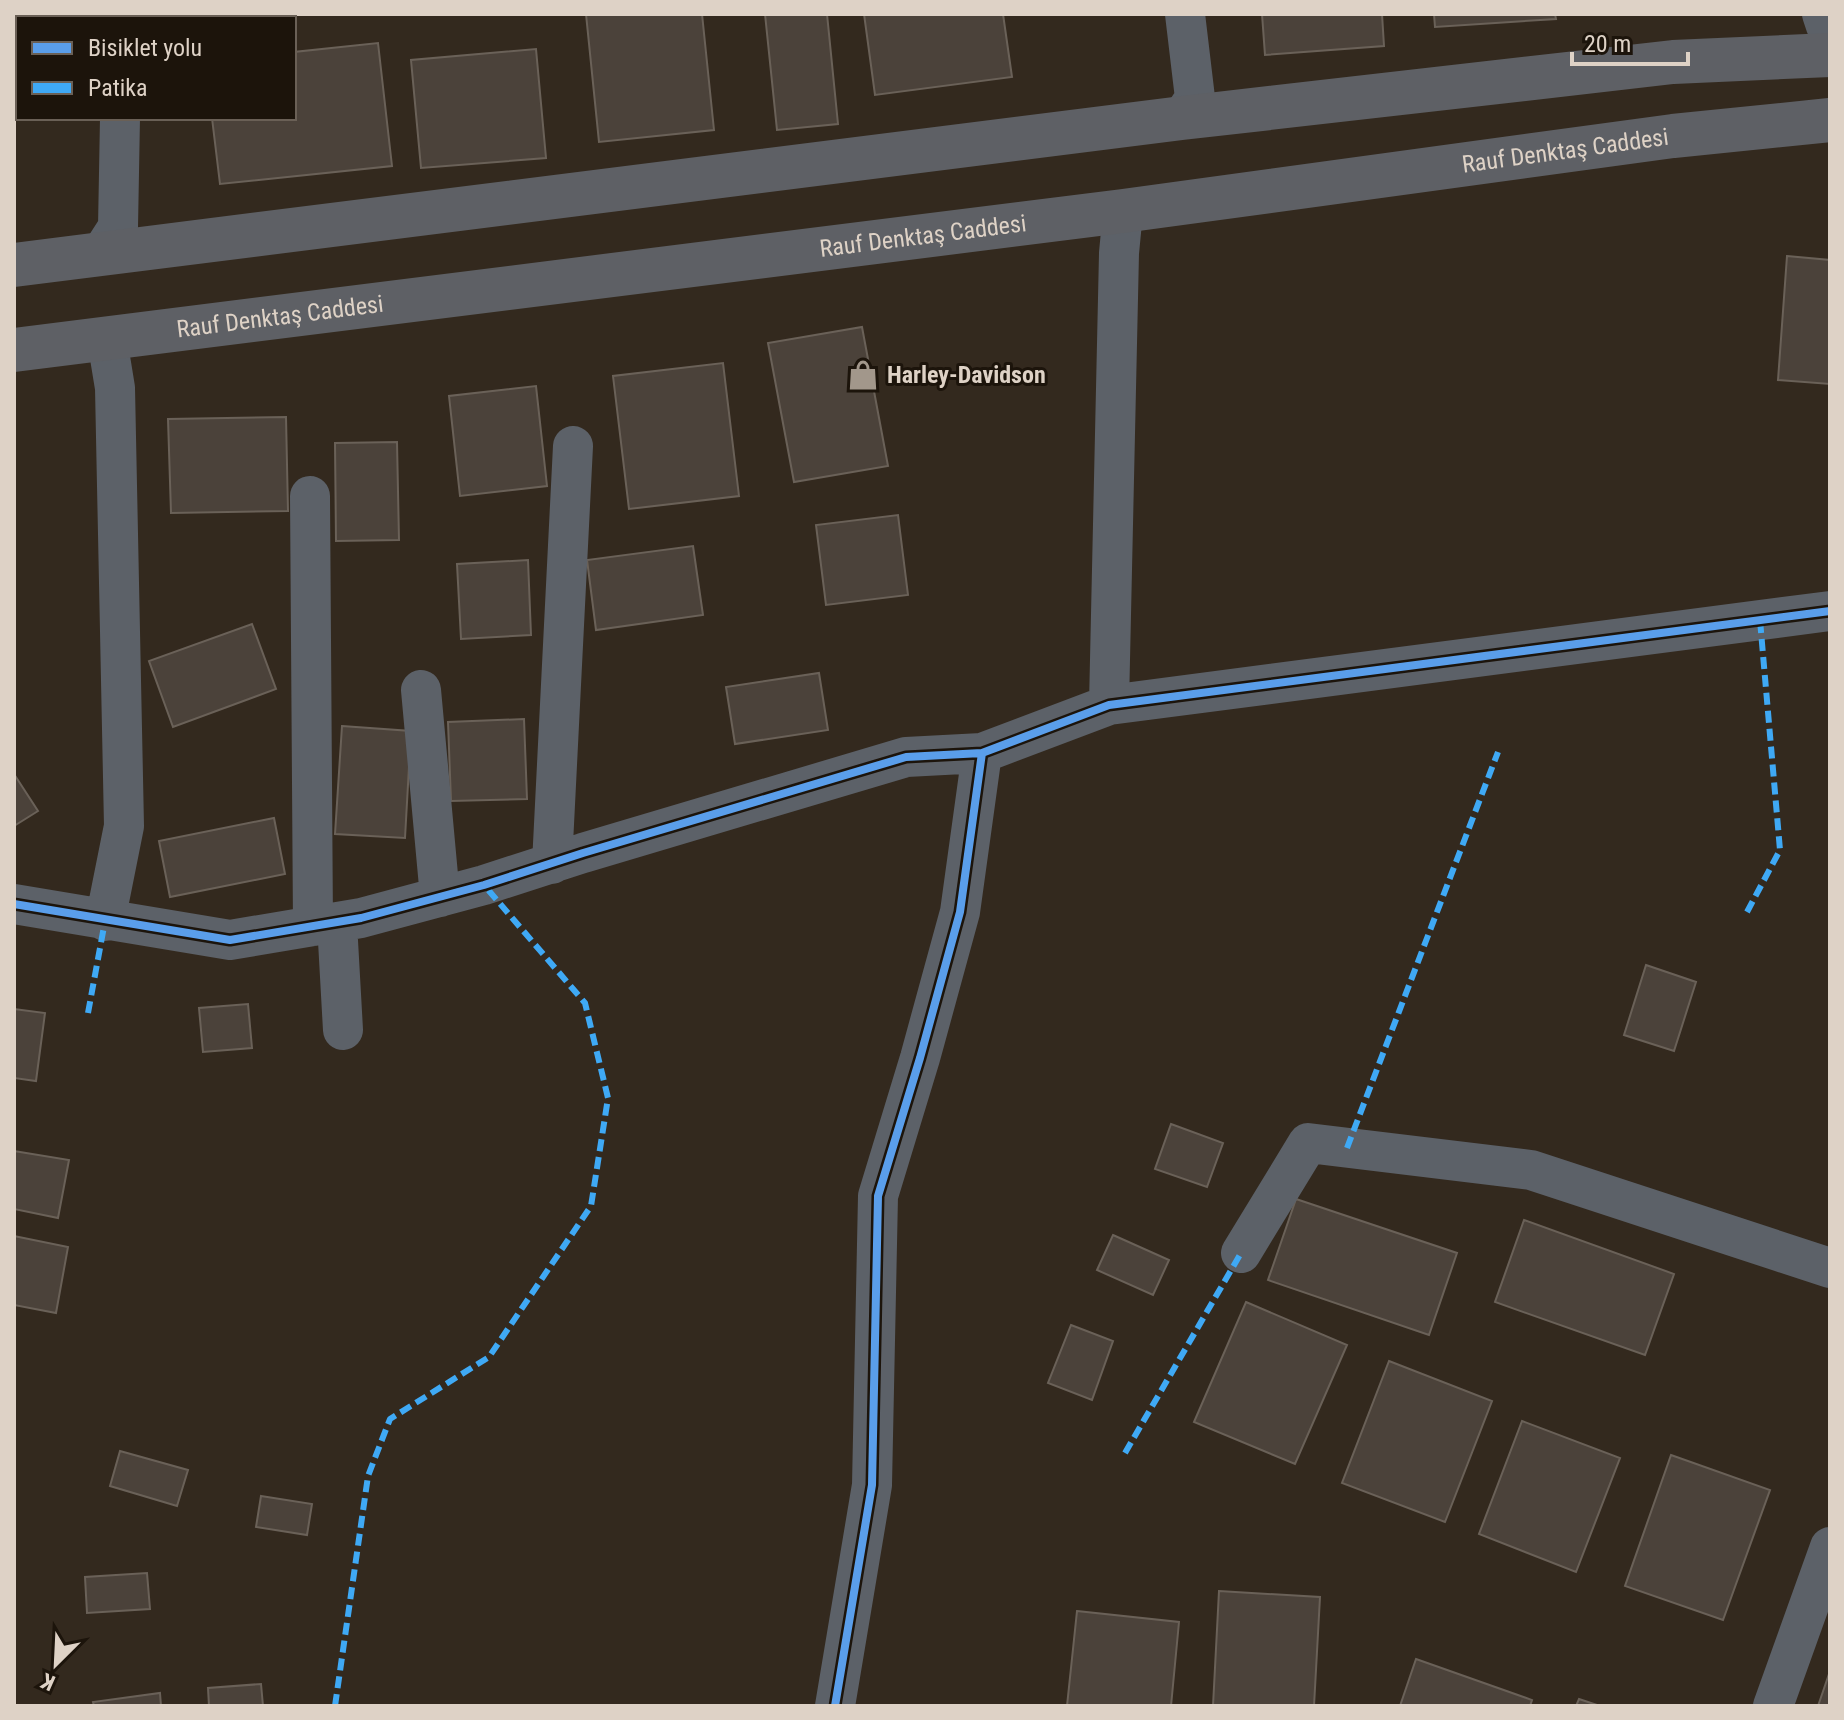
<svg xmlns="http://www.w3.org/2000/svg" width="1844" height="1720" font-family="'Roboto Condensed',sans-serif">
  <rect width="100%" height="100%" fill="#33291e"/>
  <path fill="#4b423a" stroke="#6a6158" stroke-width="2" d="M586,14h116l12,116 -115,12z
    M765,14h62l11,110 -61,6z
    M864,14h139l9,63 -137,18z
    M1262,14h120l2,32 -119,9z
    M1434,14h121l1,5 -121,8z
    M378,43l14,123 -172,18 -8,-66h82v-66z
    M536,49l10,109 -125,10 -10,-108z
    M1787,256l43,4v124l-52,-4z
    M862,327l26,139 -94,16 -26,-139z
    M723,363l16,133 -110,13 -16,-133z
    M536,386l11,100 -87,10 -11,-100z
    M286,417l2,94 -117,2 -3,-94z
    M397,442l2,98 -63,1 -1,-98z
    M898,515l10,80 -82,10 -10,-80z
    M693,546l10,69 -107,15 -9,-70z
    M528,560l3,75 -70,4 -4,-75z
    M252,624l24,65 -103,38 -24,-66z
    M819,673l9,57 -93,14 -9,-57z
    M524,719l3,80 -76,2 -3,-79z
    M342,726l69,5 -6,107 -70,-4z
    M14,774l24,37 -24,15z
    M274,818l11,56 -115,23 -11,-56z
    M1646,965l50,17 -22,69 -50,-16z
    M248,1004l4,44 -49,4 -4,-44z
    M14,1009l31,4 -9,68 -22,-3z
    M1171,1124l52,19 -16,44 -52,-18z
    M14,1151l55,9 -11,58 -44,-9z
    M1296,1199l161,54 -28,82 -161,-55z
    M1524,1220l150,54 -29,81 -150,-53z
    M1113,1235l56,25 -16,35 -56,-25z
    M14,1236l54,11 -12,66 -42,-8z
    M1246,1302l101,43 -52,119 -101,-42z
    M1071,1325l42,16 -21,59 -44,-17z
    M1389,1361l103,40 -47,121 -103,-39z
    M1522,1421l98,37 -44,114 -97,-38z
    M120,1451l68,19 -11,36 -67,-20z
    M1671,1455l99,35 -47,130 -98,-34z
    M261,1496l51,8 -5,31 -51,-8z
    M147,1573l3,36 -63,4 -2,-36z
    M1219,1591l101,6 -6,109h-101z
    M1077,1611l102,11 -8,84h-104z
    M1416,1659l116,41 -2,6h-130z
    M1830,1671v35h-12z
    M261,1684l2,22h-54l-1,-18z
    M160,1693l1,13h-67l-1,-4z
    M1579,1699l21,7h-24z"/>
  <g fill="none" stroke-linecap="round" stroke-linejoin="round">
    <path stroke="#5c6168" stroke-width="40" d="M1822,14l4,12
      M146,18l1,-4
      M1182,118l13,-20 -10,-84
      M100,255l18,-28 2,-109
      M310,496l3,430
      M421,690l19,207
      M1109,705l10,-452 4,-42
      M552,864l21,-418
      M14,904l216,36 131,-22 123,-33 99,-32 323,-96 76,-4 127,-48 721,-94
      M105,921l19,-95 -9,-438 -8,-49
      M337,923l6,107
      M1241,1253l67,-110 223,27 299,98
      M835,1706l37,-221 6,-289 42,-138 40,-146 22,-159
      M1773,1706l57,-159"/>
    <g stroke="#5e6065" stroke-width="44">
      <path d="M14,265l1168,-147 491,-56 157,-7"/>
      <path id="s1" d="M14,350l1109,-139 550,-75 157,-16"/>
    </g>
    <path stroke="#3fa9f5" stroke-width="6" stroke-dasharray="12 6" stroke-linecap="butt" d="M1747,912l33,-62 -20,-230
      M88,1013l17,-92
      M1347,1148l151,-396
      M1125,1453l116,-200
      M335,1706l33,-230 22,-57 99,-62 102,-151 17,-108 -23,-95 -101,-118"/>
    <g stroke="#1c140b" stroke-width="13">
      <path id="cycleway" d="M14,904l216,36 131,-22 123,-33 99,-32 323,-96 76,-4 127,-48 721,-94
        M835,1706l37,-221 6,-289 42,-138 40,-146 22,-159"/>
    </g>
    <use href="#cycleway" stroke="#5a9eea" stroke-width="8"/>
  </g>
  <defs>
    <g id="shop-bare" transform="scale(2.4)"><path d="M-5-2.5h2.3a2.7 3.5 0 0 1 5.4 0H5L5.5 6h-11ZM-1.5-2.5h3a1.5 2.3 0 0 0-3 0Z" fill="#a2978b" stroke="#1c140b" stroke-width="2.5" paint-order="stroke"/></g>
  </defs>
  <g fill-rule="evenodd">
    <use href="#shop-bare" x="863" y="375"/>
  </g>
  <g text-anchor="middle" stroke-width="6" stroke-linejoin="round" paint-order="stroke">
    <g font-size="24" fill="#ded2c6" stroke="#1c140b">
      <text dy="8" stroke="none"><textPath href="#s1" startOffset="1564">Rauf Denktaş Caddesi</textPath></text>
      <text dy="8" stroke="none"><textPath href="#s1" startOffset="916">Rauf Denktaş Caddesi</textPath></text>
      <text dy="8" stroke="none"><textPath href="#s1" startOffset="268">Rauf Denktaş Caddesi</textPath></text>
    </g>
    <g font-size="24" font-weight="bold" fill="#ded2c6" stroke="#1c140b" text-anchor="start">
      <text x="887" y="383">Harley-Davidson</text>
    </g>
  </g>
  <rect width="1844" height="1720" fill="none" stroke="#ded2c6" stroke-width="32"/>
  <rect x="16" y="16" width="280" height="104" fill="#1c140b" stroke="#6a6056" stroke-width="2"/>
  <rect x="32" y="42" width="40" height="12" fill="#5a9eea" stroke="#6a6056" stroke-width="2"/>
  <text x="88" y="56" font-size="24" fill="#ded2c6">Bisiklet yolu</text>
  <rect x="32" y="82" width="40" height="12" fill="#3fa9f5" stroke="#6a6056" stroke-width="2"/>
  <text x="88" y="96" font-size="24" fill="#ded2c6">Patika</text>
  <g transform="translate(56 1664) rotate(204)" stroke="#1c140b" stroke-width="6" paint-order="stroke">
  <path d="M0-6L14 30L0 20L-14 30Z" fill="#ded2c6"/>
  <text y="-12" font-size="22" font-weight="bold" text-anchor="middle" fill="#ded2c6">K</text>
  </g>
  <path d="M1572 52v12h116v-12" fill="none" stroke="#ded2c6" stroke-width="4"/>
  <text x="1584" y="52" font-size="24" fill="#ded2c6" stroke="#1c140b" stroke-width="6" paint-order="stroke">20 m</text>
</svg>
